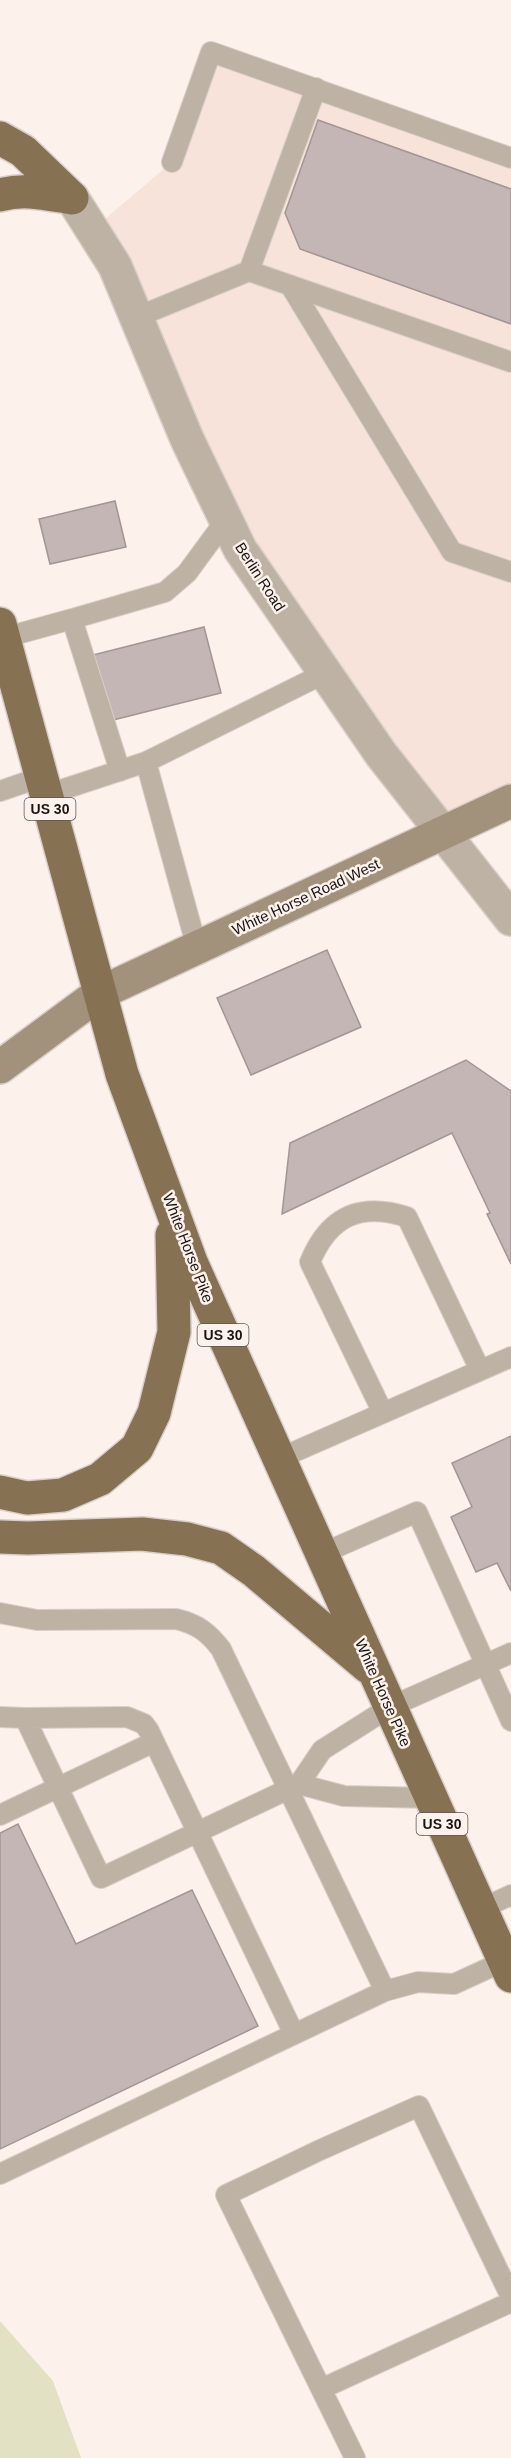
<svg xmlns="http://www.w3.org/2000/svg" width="511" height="2458" font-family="Helvetica,sans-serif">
  <rect width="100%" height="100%" fill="#fdf1eb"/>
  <path fill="#f7e3d9" d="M211,52l300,106v643l-69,32 -202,-284 -148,-319 80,-68z"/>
  <path fill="#e3e1c3" d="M0,2321l53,60 28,77h-81z"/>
  <path fill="#c4b6b5" stroke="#a39594" stroke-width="1.5" d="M318,120l193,69v135l-211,-75 -15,-36z
    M115,501l11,46 -76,17 -11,-45z
    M204,627l17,66 -124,31 -16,-66z
    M327,950l34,77 -110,48 -34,-77z
    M466,1060l45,31v173l-24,-50 3,-1 -38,-80 -170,81 8,-71z
    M511,1436v155l-14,-28 -21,9 -25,-55 21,-10 -20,-44z
    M18,1824l58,120 116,-54 66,136 -258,123v-316z"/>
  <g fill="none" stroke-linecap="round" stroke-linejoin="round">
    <g stroke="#d9cec8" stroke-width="22">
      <path id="service" d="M172,162l39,-110 300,106
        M249,271l67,-183
        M290,285l162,267 59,20
        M137,317l112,-46 262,91
        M72,619l93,-27 22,-19 39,-53
        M3,638l69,-19 48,152
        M146,762l179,-89
        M0,791l41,-14
        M46,795l100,-33 51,186
        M383,1413l-73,-151c19,-46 50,-60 97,-45l73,153
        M278,1459l233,-102
        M321,1554l96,-42 94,209
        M0,1613l37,7 139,-1c21,5 32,13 45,30l164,342 -385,183
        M0,1717l25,1 102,-1 17,7 5,7 145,303
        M25,1718l76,160 198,-94
        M431,1798l-87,-2 -45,-12 23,-34 68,-43 121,-54
        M0,1815l154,-73
        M481,1909l30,-14
        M385,1991l33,-9 36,2 50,-23
        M321,2389l190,-87
        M355,2458l-129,-263 94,-45 99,-44 92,191"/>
    </g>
    <g stroke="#d9cec8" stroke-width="36">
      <path id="tertiary" d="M72,198l43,68 72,173 53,110 141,205 130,165"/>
    </g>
    <g stroke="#d9cec8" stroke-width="36">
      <path id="secondary" d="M0,1067l100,-74 411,-192"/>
    </g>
    <g stroke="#d9cec8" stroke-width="36">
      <path id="trunk" d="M0,138l23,13 49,47
        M0,195c24,-7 47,-1 72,3
        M0,624l122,450 69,188 320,714
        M0,1492l27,6 36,-3 37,-16 37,-31 17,-35 20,-81 -2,-97
        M0,1537l28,1 114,-4 45,5 34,9 33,23 114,96"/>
    </g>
    <use href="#service" stroke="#bdb2a3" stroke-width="20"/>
    <use href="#tertiary" stroke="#bdb2a3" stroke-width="33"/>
    <use href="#secondary" stroke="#a2927b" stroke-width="33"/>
    <use href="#trunk" stroke="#867152" stroke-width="33"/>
  </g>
  <g text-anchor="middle" stroke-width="5" stroke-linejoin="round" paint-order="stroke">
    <g fill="#fdf1eb" stroke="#5d5754" stroke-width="1.5">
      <rect x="24.5" y="798" width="51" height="22" rx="4.5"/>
      <rect x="197.5" y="1324" width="51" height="22" rx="4.5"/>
      <rect x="416.5" y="1813" width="51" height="22" rx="4.5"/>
    </g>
    <g font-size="14" font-weight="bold" fill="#191513">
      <text x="50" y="814">US 30</text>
      <text x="223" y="1340">US 30</text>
      <text x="442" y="1829">US 30</text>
    </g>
    <g font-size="15" fill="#191513" stroke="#fdf1eb">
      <text transform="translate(260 577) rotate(57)" y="5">Berlin Road</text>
      <text transform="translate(306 897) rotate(-25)" y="5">White Horse Road West</text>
      <text transform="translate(188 1248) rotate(69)" y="5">White Horse Pike</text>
      <text transform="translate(383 1693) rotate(66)" y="5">White Horse Pike</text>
    </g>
  </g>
</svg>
